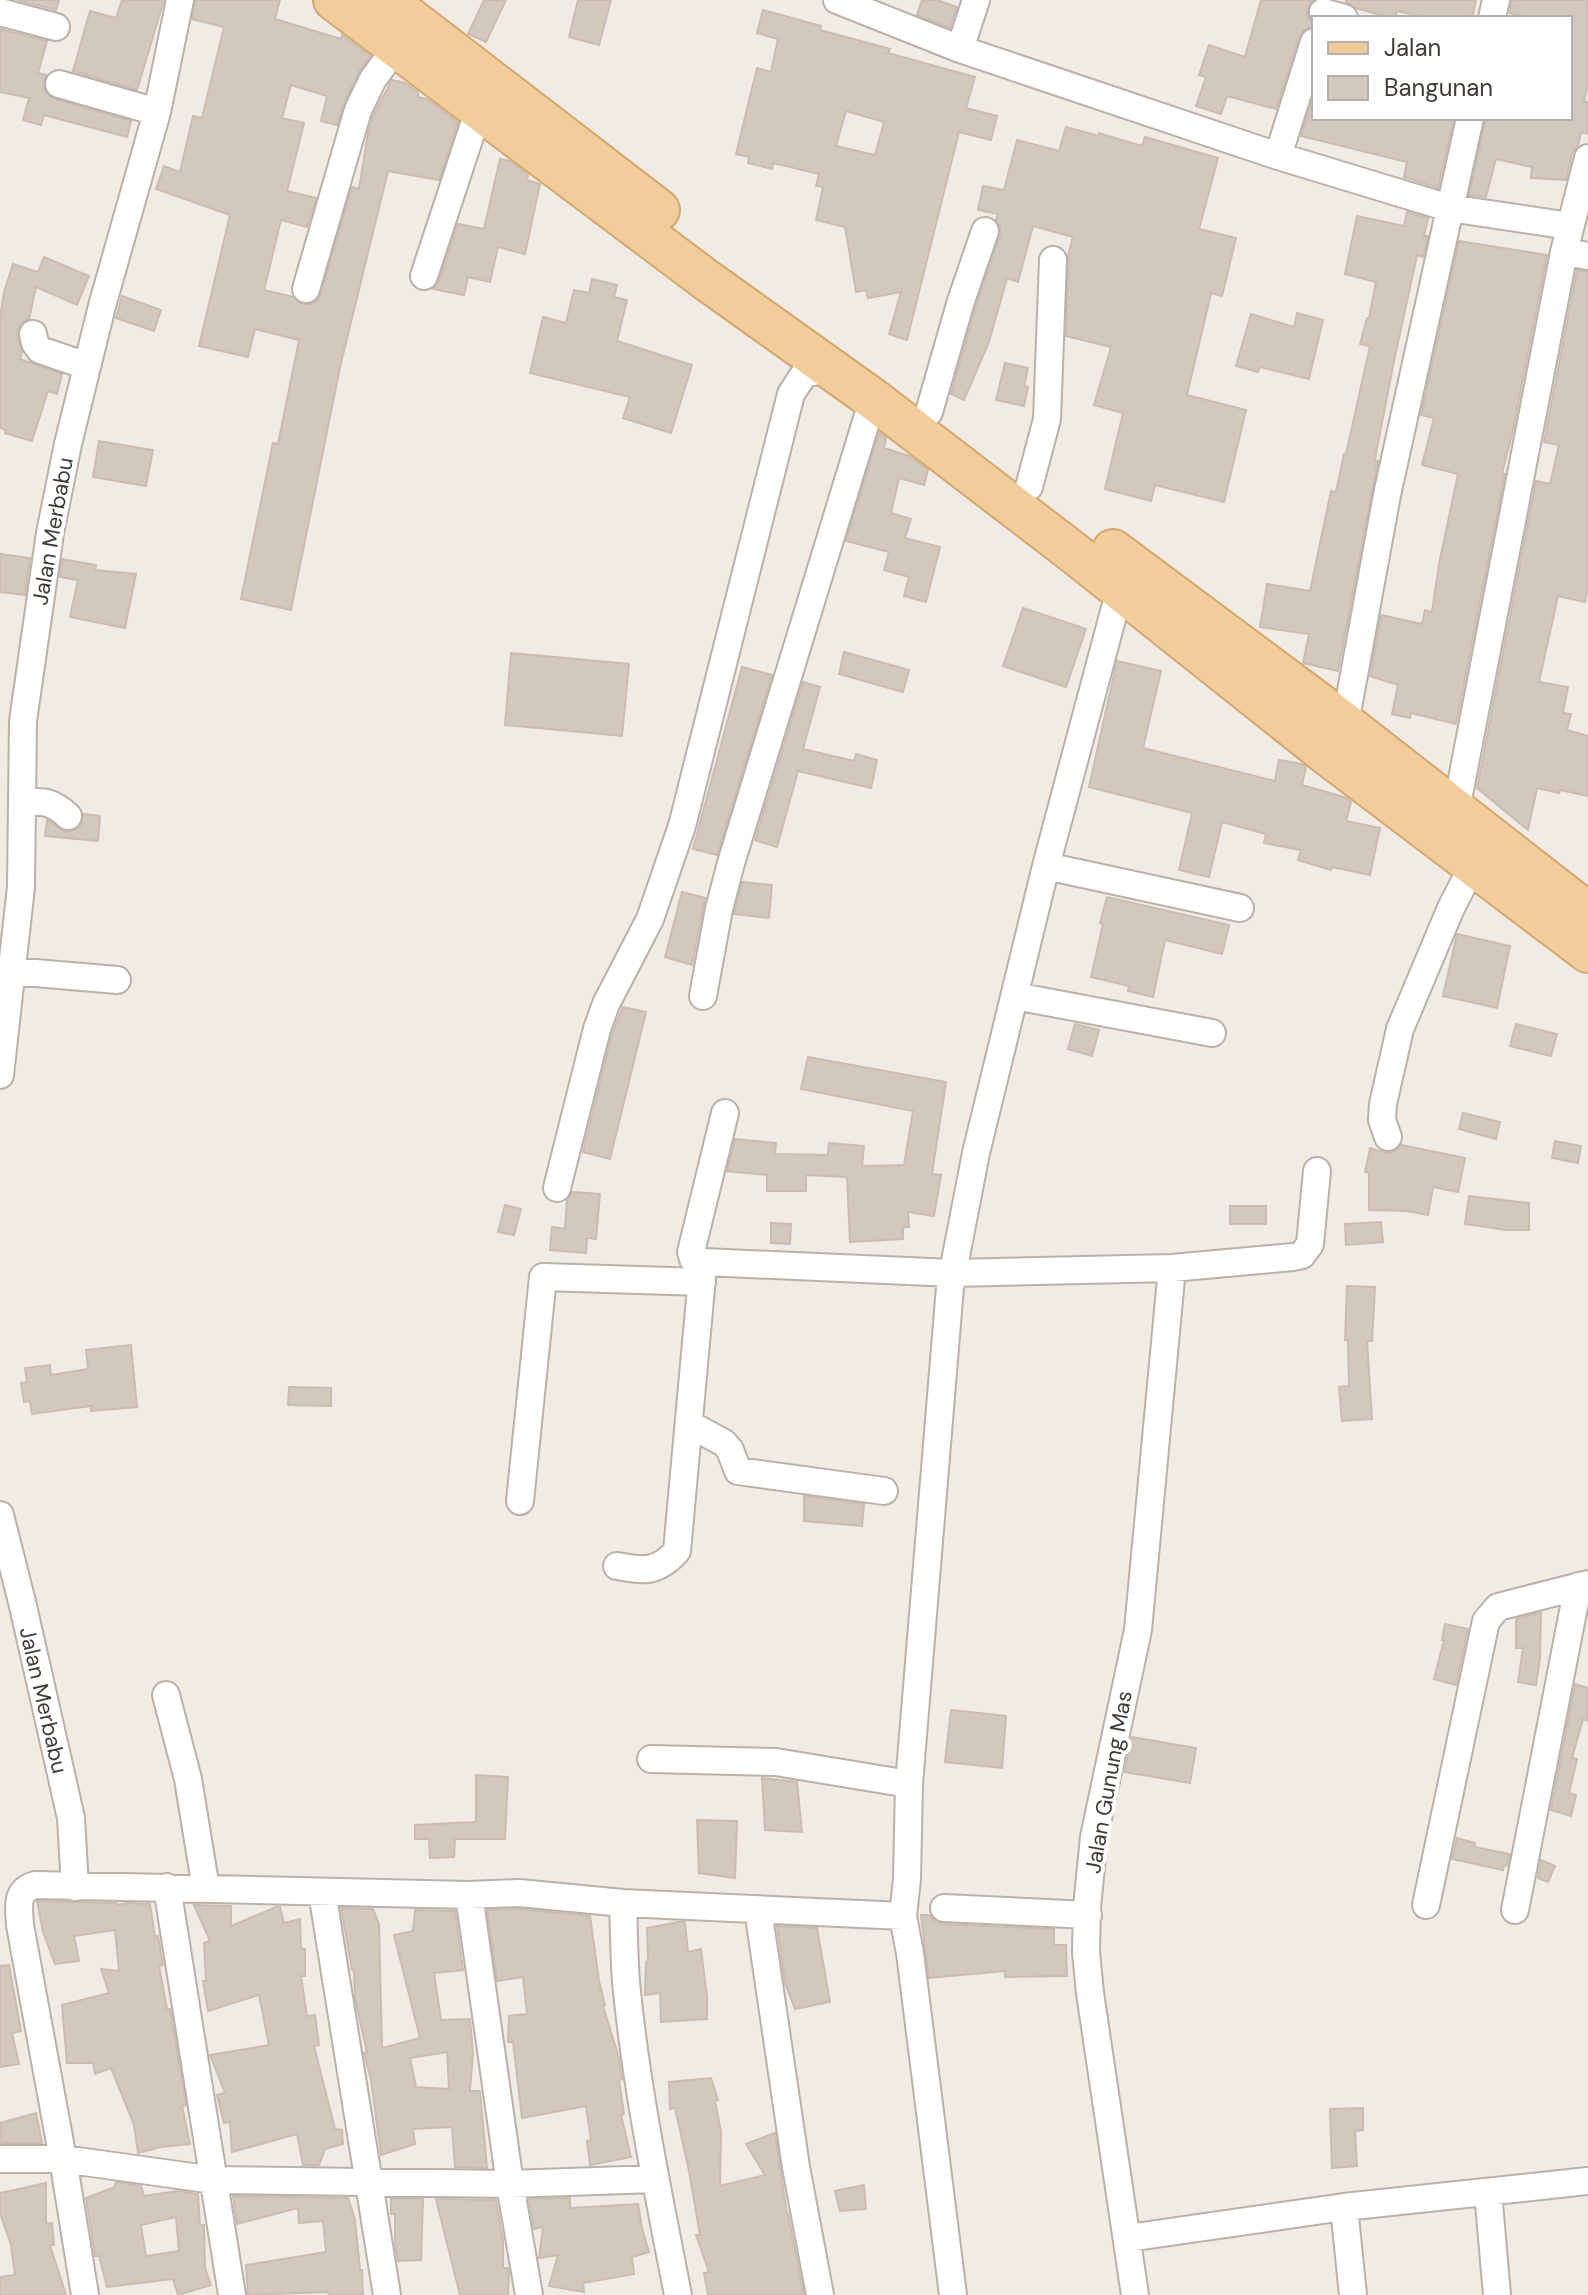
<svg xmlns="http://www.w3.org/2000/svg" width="1588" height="2295" font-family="'DM Sans',sans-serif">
  <rect width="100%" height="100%" fill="#f0ebe5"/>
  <path fill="#d3c8be" stroke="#cabcaf" stroke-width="2" fill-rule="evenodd" d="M17,0h42l-3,10z
    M122,0h42l-27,90 -64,-19 17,-60 26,7z
    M196,0h84l-5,19 66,20 1,-4 28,21 -11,16 -15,31 -7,22 -16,-4 6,-25 -36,-11 -9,33 22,5 -17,68 29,7 -9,29 -26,-7 -17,70 29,7 9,7h9l7,-4 3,-7 31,-106 7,2 9,-56 5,-17 19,-36 13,3 13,9v5l9,2 31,23 -19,58 -51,-9 -48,196 -49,243 -50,-11 32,-156 5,1 21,-104 -44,-11 -7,28 -49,-11 31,-131 -74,-26 8,-23 16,6 13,-56 9,2 22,-91 -32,-8z
    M484,0h22l-20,42 -18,-8z
    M578,0h33l-12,45 -30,-8z
    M922,0h15l20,7 -7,21 -33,-13z
    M1261,0h52l-5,7 -1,8 7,11 -10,4 -5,7 -23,72 -49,-13 -6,18 -25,-8 10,-29 -7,-2 10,-30 36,12z
    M1346,0h130l-4,18h-41l-34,-7 -2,7h-3l-36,-10 -10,-6z
    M1512,0h76v84l-4,18h4v32l-7,-2 -3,14 -6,8 -6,26 -35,-2 1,-11 -36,-8 -10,38 -17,-2 17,-77h84v-100h-38l-22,-5z
    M763,10l58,16 -1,4 70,19 -2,4 87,24 -9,31 31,8 -6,24 -32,-8 -52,208 -18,-6 12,-42 -33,6 -2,-8 -10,2 -11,-65 -29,-7 7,-33 -7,-1 3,-12 -46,-11 -1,6 -24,-6 1,-6 -13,-3 21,-86 14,4 7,-33 -21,-6zM846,111l38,11 -9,33 -39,-9z
    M0,29l47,12 -9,32 8,2 -3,12 4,7 8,5 76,22 -4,16 -83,-22 -3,10 -18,-5 6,-22 -29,-6z
    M1314,95v23h140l-16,70 -34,-11 3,-15 -106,-26z
    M1066,127l33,9v-3l43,13 3,-9 73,21 -19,71 37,9 -14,58 -11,-3 -24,102 59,15 -22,92 -69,-17 -4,16 -46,-12 18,-76 -29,-8 17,-58 -45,-11 2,-80 5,-19 -40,-11 -15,56 -11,-4 -18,64 -25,58 -13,-6 25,-88 24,-71v-8l-4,-7 2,-6 -20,-4 5,-24 21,4 13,-50 42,11z
    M500,159l10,2 18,14 -1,5 13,4 -15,70 -27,-7 -8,35 -22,-5 -4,18 -31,-6 6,-8 19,-57 26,5z
    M1407,212l21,6 -4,18h4l-5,21 -6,-2 -22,101 -19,97 -1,8h3l-40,210 -35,-8 6,-29 -49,-7 7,-43 43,7 21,-100 5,1 8,-38h2l24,-108 -10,-2 7,-26h2l7,-36 -31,-8 12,-58 47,10z
    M1459,241l88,14 -35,180 -10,38 3,1 -49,250 -45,-11 -1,5 -18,-4 6,-29 -28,-9 11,-61 41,9 3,-14 7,2 7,-48 19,-90 -36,-9 12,-47 -13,-3z
    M44,257l45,19 -12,29 -41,-18 -7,32 -6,3 -5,6 -1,9 5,15 -2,7 42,15 -5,20 -9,-3 -16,50 -27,-8 1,-3 -6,-2v-110l4,-26 9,-28 25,8z
    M1577,270l11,2v316l-3,14 -27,-6 -19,86 29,5 -5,26 8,1 -4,16 21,6v60l-28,-6 -1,3 -22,-5 -9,42 -51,-42 59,-307 14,3 9,-39 -15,-3z
    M592,279l25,6 -3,12 13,3 -10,41 75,24 -21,68 -48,-15 7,-21 -100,-24 13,-56 23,6 8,-33 15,3z
    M122,296l39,14 -7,21 -38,-13z
    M1297,313l26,7 -14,59 -49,-12 -2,5 -22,-6 15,-52 43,13z
    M1005,363l23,5 -4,18 4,1 -4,19 -28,-6z
    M879,433l7,5 -2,10 25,8 19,14 -4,15 -25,-7 -8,35 20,6 -6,19 35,9 -14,55 -22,-6 5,-19 -25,-7 5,-18 -43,-11z
    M99,441l54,9 -7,36 -53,-9z
    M0,554l30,4 -5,37 -25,-3z
    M62,559l34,6 -1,5 41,4 -11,54 -55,-11 8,-37 -18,-3z
    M1023,608l63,21 -20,58 -63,-21z
    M844,652l65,18 -6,22 -64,-18z
    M511,653l118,11 -7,72 -117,-11z
    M1117,661l44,10 -18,77 132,33 4,-21 23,4 4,3 -4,18 45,13 4,4 -5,19 34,7 -10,47 -38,-8 -1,3 -33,-10 3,-10 -37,-7 2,-9 -44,-12 -13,55 -30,-7 13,-57 -103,-26z
    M742,667l30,8 -55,180 -24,-6z
    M803,682l17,5 -17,62 51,12 2,-7 21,6 -6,28 -73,-17 -21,76 -22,-7z
    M83,814l17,2 -2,25 -53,-5 2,-16 17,11h8l9,-5z
    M742,882l30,3 -3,33 -35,-4z
    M682,892l23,6 -13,67 -27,-8z
    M1107,897l122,28 -7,29 -57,-14 -12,57 -25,-6 1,-5 -38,-9 12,-53 -3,-1z
    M1457,934l53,12 -13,62 -54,-12z
    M623,1007l23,5 -36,147 -27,-7 29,-118z
    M1075,1024l24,6 -7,26 -24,-7z
    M1516,1024l41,10 -6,22 -41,-10z
    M808,1057l138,25 -14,92 9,1 -7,41 -26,-4 1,15h-6v12l-53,3 -3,-65 -41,-2v16h-39v-16l-40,-4 8,-32 41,4 -1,11 53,1 1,-12 35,3 -2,20 42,-1 9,-54 -112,-22z
    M1463,1113l37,9 -4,17 -37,-10z
    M1555,1141l26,5 -3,17 -26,-5z
    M1402,1145l63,13 -7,34 -25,-5 -5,28 -21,-4 -38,-1v-37l-4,-1 5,-24 16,5 7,-1z
    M572,1192l28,2 -4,45 -9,-1 -1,15 -36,-3 2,-23 13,2 2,-29z
    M1469,1196l60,7v27h-23l-41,-6z
    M505,1205l16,4 -7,26 -16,-3z
    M1230,1206h36v18h-36z
    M1381,1222l2,20 -37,3 -1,-21z
    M771,1223l20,1 -1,20 -19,-1z
    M1347,1286l28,1 -3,54h-5l5,78 -30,2 -3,-34 10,-1 -1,-46h-3z
    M131,1345l6,62 -46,4v-5l-59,8 -2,-13 -6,1 -3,-19 6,-1 -2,-14 25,-3 1,10 37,-6 -2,-19z
    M289,1387l42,1v18l-43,-1z
    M804,1496l60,8 -2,22 -58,-5z
    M1541,1612l-1,46 -4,27 -18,-3 5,-34h-7v-29z
    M1445,1624l23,5 -12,56 -22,-6 10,-39h-2z
    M1575,1684l13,4v33l-5,-2 -11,39 5,1 -8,34 7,2 -5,21 -20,-6z
    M951,1710l55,6 -4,52 -57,-6z
    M1132,1737l64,11 -6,35 -66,-11z
    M476,1775l32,2 -3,62h-50l-1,18 -24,1 -1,-19h-14v-14l61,-3z
    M762,1778l35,4 5,50 -37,-2z
    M697,1820l40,1 -2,57 -36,-5z
    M1457,1838l18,5 -1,4 36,7 -3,12 -3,-1 -1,5 -51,-11z
    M1541,1860l14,6 -7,16 -10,-4z
    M37,1901l79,2 1,2 10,-2 23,1 5,33 3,-1 5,29 -4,1 8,43h3l4,23 12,73 -4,1 8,38 -29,3 -23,6 -4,-28 -23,-57 -16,6 -2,-11h-26l-5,-58 47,-12 -8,-24 18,2 -4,-41 -41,6 5,25 -24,3 -12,-32z
    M194,1905l37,1v20l45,-19h4l4,16 16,-4 1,30h4v27h-4l6,40 8,-1 4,30 -5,1 21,83 7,1 1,14 -18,5 -6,16h-16l-6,-31 -65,18 -2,-30 -6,1 -7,-28 8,-2 -15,-38 59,-10 -10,-50 -51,16 -5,-30h3l-2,-38 6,-2z
    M341,1908l32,1 6,15 3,124 38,-10 -26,-103 19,-4 2,-21 40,1 8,59 -29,3 7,47 29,-1 3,35 -3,37h10l7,77 -32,-1 -3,-40 -39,2 2,15 -34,11 -10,-76 -5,-18 -2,-8 3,-1 -12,-53 -1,-29h-2zM447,2052l2,37 -33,-2 -6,-29z
    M519,1909l71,7 9,65 6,24 -2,1 16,52 3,21 -3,1 5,34 -3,1 10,42 -41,8 -3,-24 4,-1 -5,-34 -64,12 -9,-76h-5l1,-26 18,-2 -4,-37 -26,4 -10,-71z
    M921,1915h9l5,6 8,3 111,5v16h12l1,31 -62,1v-6l-76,7z
    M678,1922h7l3,30 13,-3 6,48v22l-46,3 -1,-29 -15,2 1,-33 2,-1 -1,-33z
    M777,1926l40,2 13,74 -35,7 -10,-26z
    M9,1965l12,66 -9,2 7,31 -19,3v-101z
    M711,2078l7,22 -3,1 6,31 -1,54 45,-11 -19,-31 29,-11 12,81h1l16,81h-96l-4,-22 5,-1 -13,-37h4l-11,-64 -14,-63 -5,1 -1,-27z
    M1363,2108v22l-8,1 2,35 -25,2 -2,-59z
    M36,2113l6,30h-41l-1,-20z
    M116,2182l25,4 3,10 34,-5 20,3 2,32 4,-1 1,43 6,17 -33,10 -5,-16 -66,8 -8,-31h-4l-9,-58 29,-11zM176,2217l3,34 -33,5 -5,-31z
    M46,2183v41l6,-1 2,22h-4l16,50h-66v-18l15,-2 -4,-30 -11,-32v-20z
    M864,2185l2,24 -26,2 -5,-20z
    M233,2196l115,2 7,22 5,50h2l1,25h-34l-1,-3 -80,3 -2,-30 80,-13 -3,-31 -24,2 -1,-15 -61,16z
    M391,2198l32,1 -2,61 -23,1 -3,-17v-30h-4z
    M570,2198v10l68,-4 4,24 7,24 -17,5 2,17 -51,9 1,9 -35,-6 9,-31 -19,3 4,-31 -9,2 -5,-30z
    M436,2199l60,1 7,40v28h5l1,6 -1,21h-48z"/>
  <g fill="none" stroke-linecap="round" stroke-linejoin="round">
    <g stroke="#bab1a8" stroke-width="30">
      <path id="street" d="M837,0l123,49 318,107 171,52 121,18
        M0,12l56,15
        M1323,12l21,6
        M1492,18l4,-18
        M960,49l16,-49
        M59,84l98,28
        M1278,156l36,-114
        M1564,252l24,4
        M424,276l55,-167
        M306,289l52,-179 15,-31 31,-42
        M33,334l2,9 5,7 47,16
        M929,412l32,-111 24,-70
        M1029,487l18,-68 6,-159
        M1341,733l4,-9 42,-229 83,-377
        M22,802c21,-1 30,-1 46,14
        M1456,810l108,-558 24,-94
        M1046,866l194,42
        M12,971l105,9
        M703,996l16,-87 12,-46 142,-464
        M1015,996l197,37
        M0,1075l21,-188 2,-166 27,-188 18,-89 34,-138 55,-194 23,-112
        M725,1113l-34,139 2,7 11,3 248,11 220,-5 121,-11 9,-2 8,-11 7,-73
        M1388,1137l-6,-17 1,-16 17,-75 51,-121 22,-43
        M557,1188l40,-159 9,-25 44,-85 32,-93 109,-432 13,-20 27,-6
        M689,1424l35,19 6,7 8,21 146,20
        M520,1501l23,-224 159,5
        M0,1515l23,91 48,212 4,69
        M617,1566c28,5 40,7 60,-15l26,-285
        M166,1695l22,84 18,110
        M651,1759l125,3 133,22
        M167,1887l65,408
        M322,1892l65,403
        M469,1895l41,289 19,111
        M623,1903c1,26 1,53 3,79 10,105 32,210 52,313
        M1426,1905l60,-284 12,-14 90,-23
        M944,1908l144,7
        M762,1910l-2,13 36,244 24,128
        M1515,1910l63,-324
        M903,1916l7,37 43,342
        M0,2159h63l151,21 296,4 145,-5
        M1488,2192l9,103
        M1344,2207l9,88
        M1128,2238l216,-31 244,-26
        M85,2295l-22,-136 -43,-234c-1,-18 -5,-34 15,-40l434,10 50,-2 104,10 280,13 4,-37 2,-95 41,-497 26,-134 70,-287 74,-277
        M1135,2295l-45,-302 -4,-41 1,-45 7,-70 44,-207 34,-362"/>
    </g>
    <g stroke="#d4a76e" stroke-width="44">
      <path id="primary" d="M334,0l371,279 168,120 201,154 255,203 259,196
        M386,0l273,210
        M1113,550l212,158 263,205"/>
    </g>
    <use href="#street" stroke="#fff" stroke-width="26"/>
    <use href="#primary" stroke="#f2cd9c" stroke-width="40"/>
  </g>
  <g text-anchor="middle" stroke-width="8" stroke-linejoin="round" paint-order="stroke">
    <g font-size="22" fill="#413b35" stroke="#fff">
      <text transform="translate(52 531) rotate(-80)" y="8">Jalan Merbabu</text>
      <text transform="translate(44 1700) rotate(77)" y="8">Jalan Merbabu</text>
      <text transform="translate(1108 1782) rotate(-80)" y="8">Jalan Gunung Mas</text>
    </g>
  </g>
  <rect x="1312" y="16" width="260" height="104" fill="#ffffff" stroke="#b3b1ae" stroke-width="2"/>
  <rect x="1328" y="42" width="40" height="12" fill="#f2cd9c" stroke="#b3b1ae" stroke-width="2"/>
  <text x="1384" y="56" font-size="24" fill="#413b35">Jalan</text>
  <rect x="1328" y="76" width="40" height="24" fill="#d3c8be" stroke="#b3b1ae" stroke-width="2"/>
  <text x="1384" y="96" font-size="24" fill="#413b35">Bangunan</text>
</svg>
